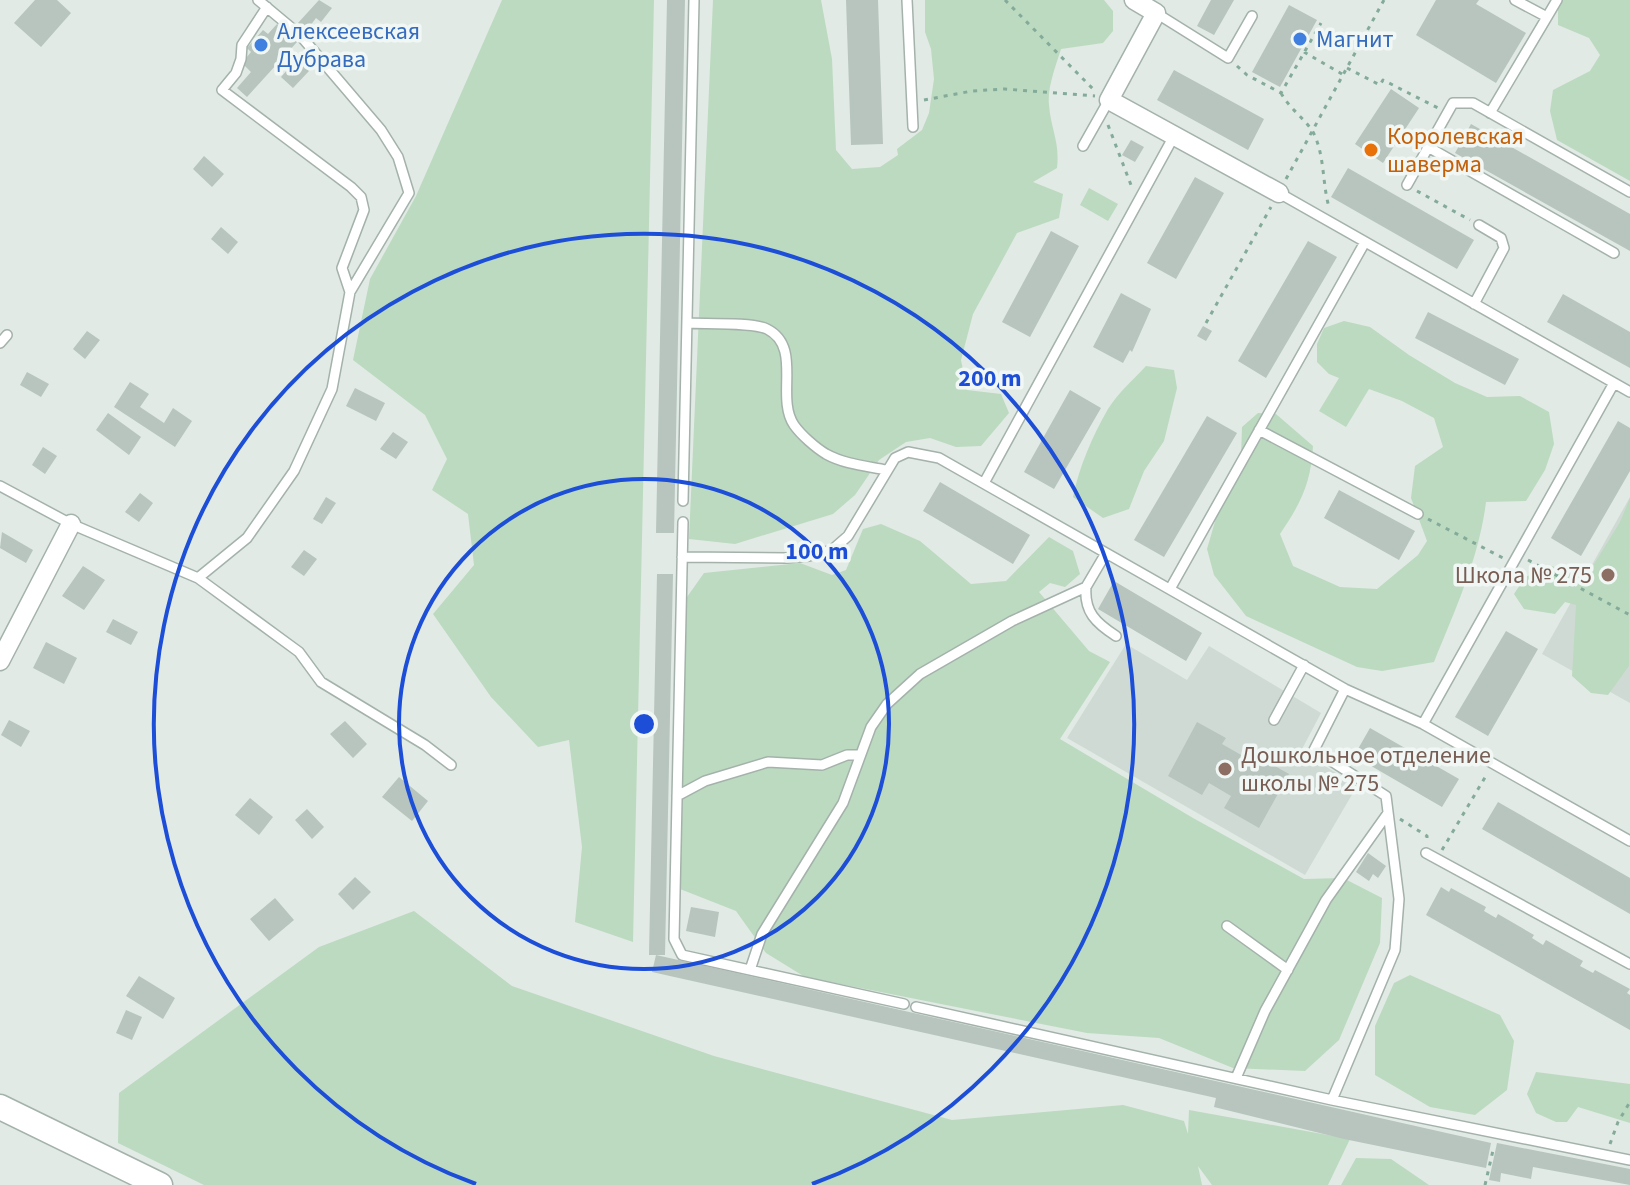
<svg xmlns="http://www.w3.org/2000/svg" width="1630" height="1185" font-family="'Source Sans 3',sans-serif">
  <rect width="100%" height="100%" fill="#e1eae5"/>
  <path fill="#d0dad4" d="M1630,497v206l-88,-49z
    M1126,644l61,36 22,-34 112,67 -20,38 56,35 -52,89 -238,-137z"/>
  <path fill="#bcdac0" d="M502,0h152l-21,942 -58,-20 7,-75 -13,-107 -31,7 -47,-50 -58,-83 41,-49 -6,-51 -36,-24 15,-31 -22,-44 -72,-55 17,-81 46,-83z
    M713,0h108l11,59 4,91 16,19 28,-2 18,-12 -1,-6 25,-19 7,-17 5,-34 -3,-30 -6,-17v-32h179l9,11v20l-10,12 -42,6c-5,16 -14,39 -12,56 2,25 11,37 8,63l-24,14 30,12 -4,24 -42,15 -44,81 -12,46 6,30 34,4 8,19 -28,33 -25,1 -26,-9 -24,4 -27,18 -24,35 -22,19 -98,30 -46,-5z
    M1563,0h67v181l-73,-41 -7,-29 3,-21 37,-19 10,-16 -11,-17 -31,-13v-17z
    M1089,188l29,16 -10,17 -28,-16z
    M1344,321l26,6 39,28 46,28 32,14 33,-1 29,16 5,32 -9,26 -19,31 -40,1c-7,56 -31,108 -52,160l-52,9 -25,-4 -111,-51 -32,-41 -7,-26 14,-48 20,-45 1,-29 16,-14 18,1 37,32c-2,37 -12,57 -33,88l13,32 47,21 37,2 41,-34 9,-14 -16,-43 4,-32 28,-19 -9,-29 -32,-17 -33,-12 -23,38 -27,-16 20,-33 -10,-4 -12,-12v-18l7,-16z
    M1146,366l28,4 3,18 -13,53 -20,30 -15,38 -26,9 -30,-21c6,-30 20,-62 35,-88 10,-16 25,-29 38,-43z
    M1630,498l-1,168 -21,29 -17,-2 -19,-17 4,-71 -11,-3 -10,12 -31,-5 -10,-15 11,-17 27,-11 22,9 17,-6 29,-47z
    M881,524l39,17 51,43 35,-3 43,-44 24,14 7,23 -15,13 -15,-4 -11,9 50,59 21,11 -50,77 133,79 111,61 39,-1 39,20 -2,45 -41,97 -34,31 -72,-3 -74,-30 -72,-5 -282,-56 -39,-24 -30,-42 -56,-22 -5,-10 12,-282 17,-24 96,-10 32,12 14,-5 17,-41z
    M414,911l98,75 202,70 238,64 171,-15 61,16 4,13 1,-24 161,29 -22,46h-116l-14,-19 4,19h-998l-86,-42 1,-50 200,-146z
    M1410,975l90,40 14,26 -7,49 -32,25 -45,-8 -55,-32v-49l19,-43z
    M1536,1072l94,12v39l-52,-16 -11,15h-11l-20,-9 -9,-19z
    M1356,1158l35,1 38,26h-88z"/>
  <path fill="#b7c5be" d="M35,0h22l14,13 -30,34 -27,-24z
    M319,0l13,8 -11,14 -5,-4 -9,12 -9,-7z
    M667,0h18l-11,533h-18z
    M846,0h32l5,144 -32,1z
    M1211,0h23l-20,35 -17,-9z
    M1436,0h43l-3,4 50,29 -30,50 -80,-48z
    M1289,5l28,15 -37,67 -28,-15z
    M277,24l20,18 -50,55 -10,-9 14,-16 -9,-9 9,-11 -4,-4 16,-18 5,4z
    M297,59l12,12 -16,17 -12,-11z
    M1174,70l90,49 -16,31 -91,-50z
    M1391,89l28,19 -36,55 -28,-19z
    M1471,124l159,90v37l-175,-98z
    M1131,140l13,7 -9,15 -13,-7z
    M204,156l20,18 -12,13 -19,-18z
    M1348,168l126,72 -17,29 -126,-72z
    M1195,177l29,16 -48,86 -29,-16z
    M221,227l17,15 -10,12 -17,-15z
    M1051,231l28,15 -49,91 -28,-15z
    M1308,241l29,16 -71,121 -28,-17z
    M1121,293l30,16 -19,43 -2,-2 -7,13 -30,-16z
    M1563,294l67,38v36l-83,-46z
    M1428,312l91,47 -14,26 -90,-47z
    M1203,326l9,5 -6,10 -9,-5z
    M87,331l13,9 -15,19 -12,-10z
    M27,372l22,12 -8,13 -21,-12z
    M130,382l19,12 -9,13 24,16 9,-15 19,13 -17,26 -61,-40z
    M355,388l30,15 -9,18 -30,-15z
    M1070,390l31,18 -47,81 -30,-17z
    M108,413l33,24 -12,18 -33,-25z
    M1207,416l30,17 -73,124 -30,-17z
    M1618,421l12,7v43l-49,85 -30,-18z
    M393,432l15,10 -12,17 -16,-10z
    M43,447l14,9 -12,18 -13,-9z
    M940,482l90,53 -17,29 -90,-53z
    M1339,490l76,41 -16,29 -75,-42z
    M140,493l13,10 -14,19 -14,-10z
    M326,497l10,6 -14,21 -9,-5z
    M2,532l31,18 -7,13 -26,-15z
    M304,550l13,9 -13,17 -13,-9z
    M83,566l22,14 -21,30 -22,-14z
    M657,574h16l-8,381h-16z
    M1114,581l88,52 -16,28 -88,-52z
    M113,619l25,13 -7,13 -25,-13z
    M1506,631l32,18 -50,87 -33,-19z
    M46,642l31,16 -13,26 -31,-16z
    M9,720l21,11 -9,16 -20,-12z
    M345,721l22,23 -14,14 -23,-24z
    M1197,722l29,16 -4,6 35,20 4,-6 28,16 -30,54 -35,-20 7,-12 -22,-13 -7,12 -34,-19z
    M1370,728l89,51 -17,28 -88,-51z
    M399,777l29,24 -16,20 -30,-24z
    M250,798l23,19 -14,18 -24,-20z
    M1498,802l132,76v36l-148,-85z
    M307,809l17,18 -12,12 -17,-19z
    M1368,853l18,13 -8,12 -5,-4 -4,7 -13,-9z
    M355,877l16,15 -18,18 -15,-16z
    M1441,887l8,5 2,-4 35,19 -2,4 12,7 2,-4 36,21 -2,3 11,7 3,-5 37,21 -3,5 13,7 2,-3 35,19 -3,4 3,2v35l-204,-115z
    M275,898l19,22 -25,21 -19,-22z
    M691,907l28,5 -4,25 -29,-6z
    M656,955l835,188 -5,25 -142,-29 -130,-32 2,-9 -564,-126z
    M139,976l36,22 -12,21 -37,-23z
    M126,1010l16,7 -10,23 -16,-7z
    M1497,1143l133,26v16l-97,-18 -2,12 -30,-6 -1,9 -11,-2z"/>
  <g fill="none" stroke-linecap="round" stroke-linejoin="round">
    <g stroke="#a4b2ab" stroke-width="12">
      <path id="service" d="M258,0l42,35 81,95 17,27 11,36 -59,99
        M907,0l6,127
        M1515,0l32,17 10,-17
        M1156,13l72,45 24,-42
        M1490,113l57,-96
        M1083,146l26,-46
        M1428,147l186,106
        M1407,185l46,-82h20l157,89
        M1279,193l351,199
        M1474,304l30,-56 -3,-10 -22,-13
        M687,323c18,1 66,-1 80,6 36,18 8,68 27,96 7,10 22,23 32,29 18,10 40,12 60,16
        M0,343l7,-8
        M1259,430l159,84
        M984,483l190,-347
        M0,486l71,38 127,54 101,74 22,30 104,63 26,20
        M683,501l11,-501
        M683,522l-9,417 8,16 222,49
        M682,557l105,1 22,-2 23,-6 16,-14 47,-78 13,-6 31,6 406,231 78,35 207,117
        M198,578l49,-40 47,-67 38,-82 18,-97 -8,-24 22,-58 -3,-13 -10,-10 -129,-97 14,-17 5,-14 1,-14 25,-38
        M1086,587c-2,25 10,36 30,49
        M1170,589l195,-347
        M1274,720l30,-55
        M1423,724l191,-341
        M677,796l28,-15 63,-19 54,3 25,-10h13
        M1426,853l204,111
        M1227,926l61,44
        M750,970l12,-36 81,-131 28,-76 16,-23 33,-30 92,-53 74,-34 20,-34
        M916,1007l416,93 298,60
        M1236,1078l29,-67 61,-111 62,-87
        M1332,1100l63,-150 4,-51 -13,-103 -72,-46 31,-61"/>
    </g>
    <g stroke="#a4b2ab" stroke-width="21">
      <path id="minor" d="M1134,0l22,13 -47,87 170,93
        M0,661l71,-137"/>
    </g>
    <g stroke="#a4b2ab" stroke-width="27">
      <path id="tertiary" d="M0,1107l160,78"/>
    </g>
    <path stroke="#84ab9a" stroke-width="3" stroke-dasharray="4 6" stroke-linecap="butt" d="M1005,0l90,91
      M1304,52l38,22
      M1237,66l10,9 34,18 40,-70
      M1347,68l33,17 3,-5 55,28
      M1281,93c8,15 23,25 32,39 12,23 9,51 16,75
      M924,100l48,-9 33,-2 90,7
      M1108,125l23,60
      M1286,179l98,-179
      M1417,191l53,29
      M1206,323l65,-116
      M1428,519l75,39
      M1528,560l102,55
      M1400,819l27,17v5
      M1442,850l45,-76
      M1610,1144l8,-22 12,-20
      M1485,1185l9,-39"/>
    <use href="#service" stroke="#fff" stroke-width="9"/>
    <use href="#minor" stroke="#fff" stroke-width="18"/>
    <use href="#tertiary" stroke="#fff" stroke-width="24"/>
  </g>
  <g fill="none" stroke="#1d4ed8" stroke-width="4">
    <circle cx="644" cy="724" r="245"/>
    <path d="M476 1184A490 490 0 1 1 812 1184"/>
  </g>
  <g fill="#3f7fe0" stroke="#f1f7f4" stroke-width="3">
    <circle cx="1300" cy="39" r="8"/>
    <circle cx="261" cy="45" r="8"/>
  </g>
  <circle fill="#e8710a" stroke="#f1f7f4" stroke-width="3" cx="1371" cy="150" r="8"/>
  <g fill="#8d6e63" stroke="#f1f7f4" stroke-width="3">
    <circle cx="1608" cy="575" r="8"/>
    <circle cx="1225" cy="769" r="8"/>
  </g>
  <g text-anchor="middle" stroke-width="7" stroke-linejoin="round" paint-order="stroke">
    <g font-size="24" fill="#366cbe" stroke="#f1f7f4" text-anchor="start">
      <text x="277" y="39">Алексеевская<tspan x="277" dy="28">Дубрава</tspan></text>
      <text x="1316" y="47">Магнит</text>
    </g>
    <g font-size="24" fill="#c56008" stroke="#f1f7f4" text-anchor="start">
      <text x="1387" y="144">Королевская<tspan x="1387" dy="28">шаверма</tspan></text>
    </g>
    <g font-size="24" fill="#785e54" stroke="#f1f7f4" text-anchor="end">
      <text x="1592" y="583">Школа № 275</text>
      <text x="1241" y="763" text-anchor="start">Дошкольное отделение<tspan x="1241" dy="28">школы № 275</tspan></text>
    </g>
  </g>
  <circle cx="644" cy="724" r="12" fill="#1d4ed8" stroke="#f1f7f4" stroke-width="4"/>
  <g font-size="24" text-anchor="middle" font-weight="bold" fill="#1d4ed8" stroke="#f1f7f4" stroke-width="7" stroke-linejoin="round" paint-order="stroke">
    <text x="990" y="386">200 m</text>
    <text x="817" y="559">100 m</text>
  </g>
</svg>
